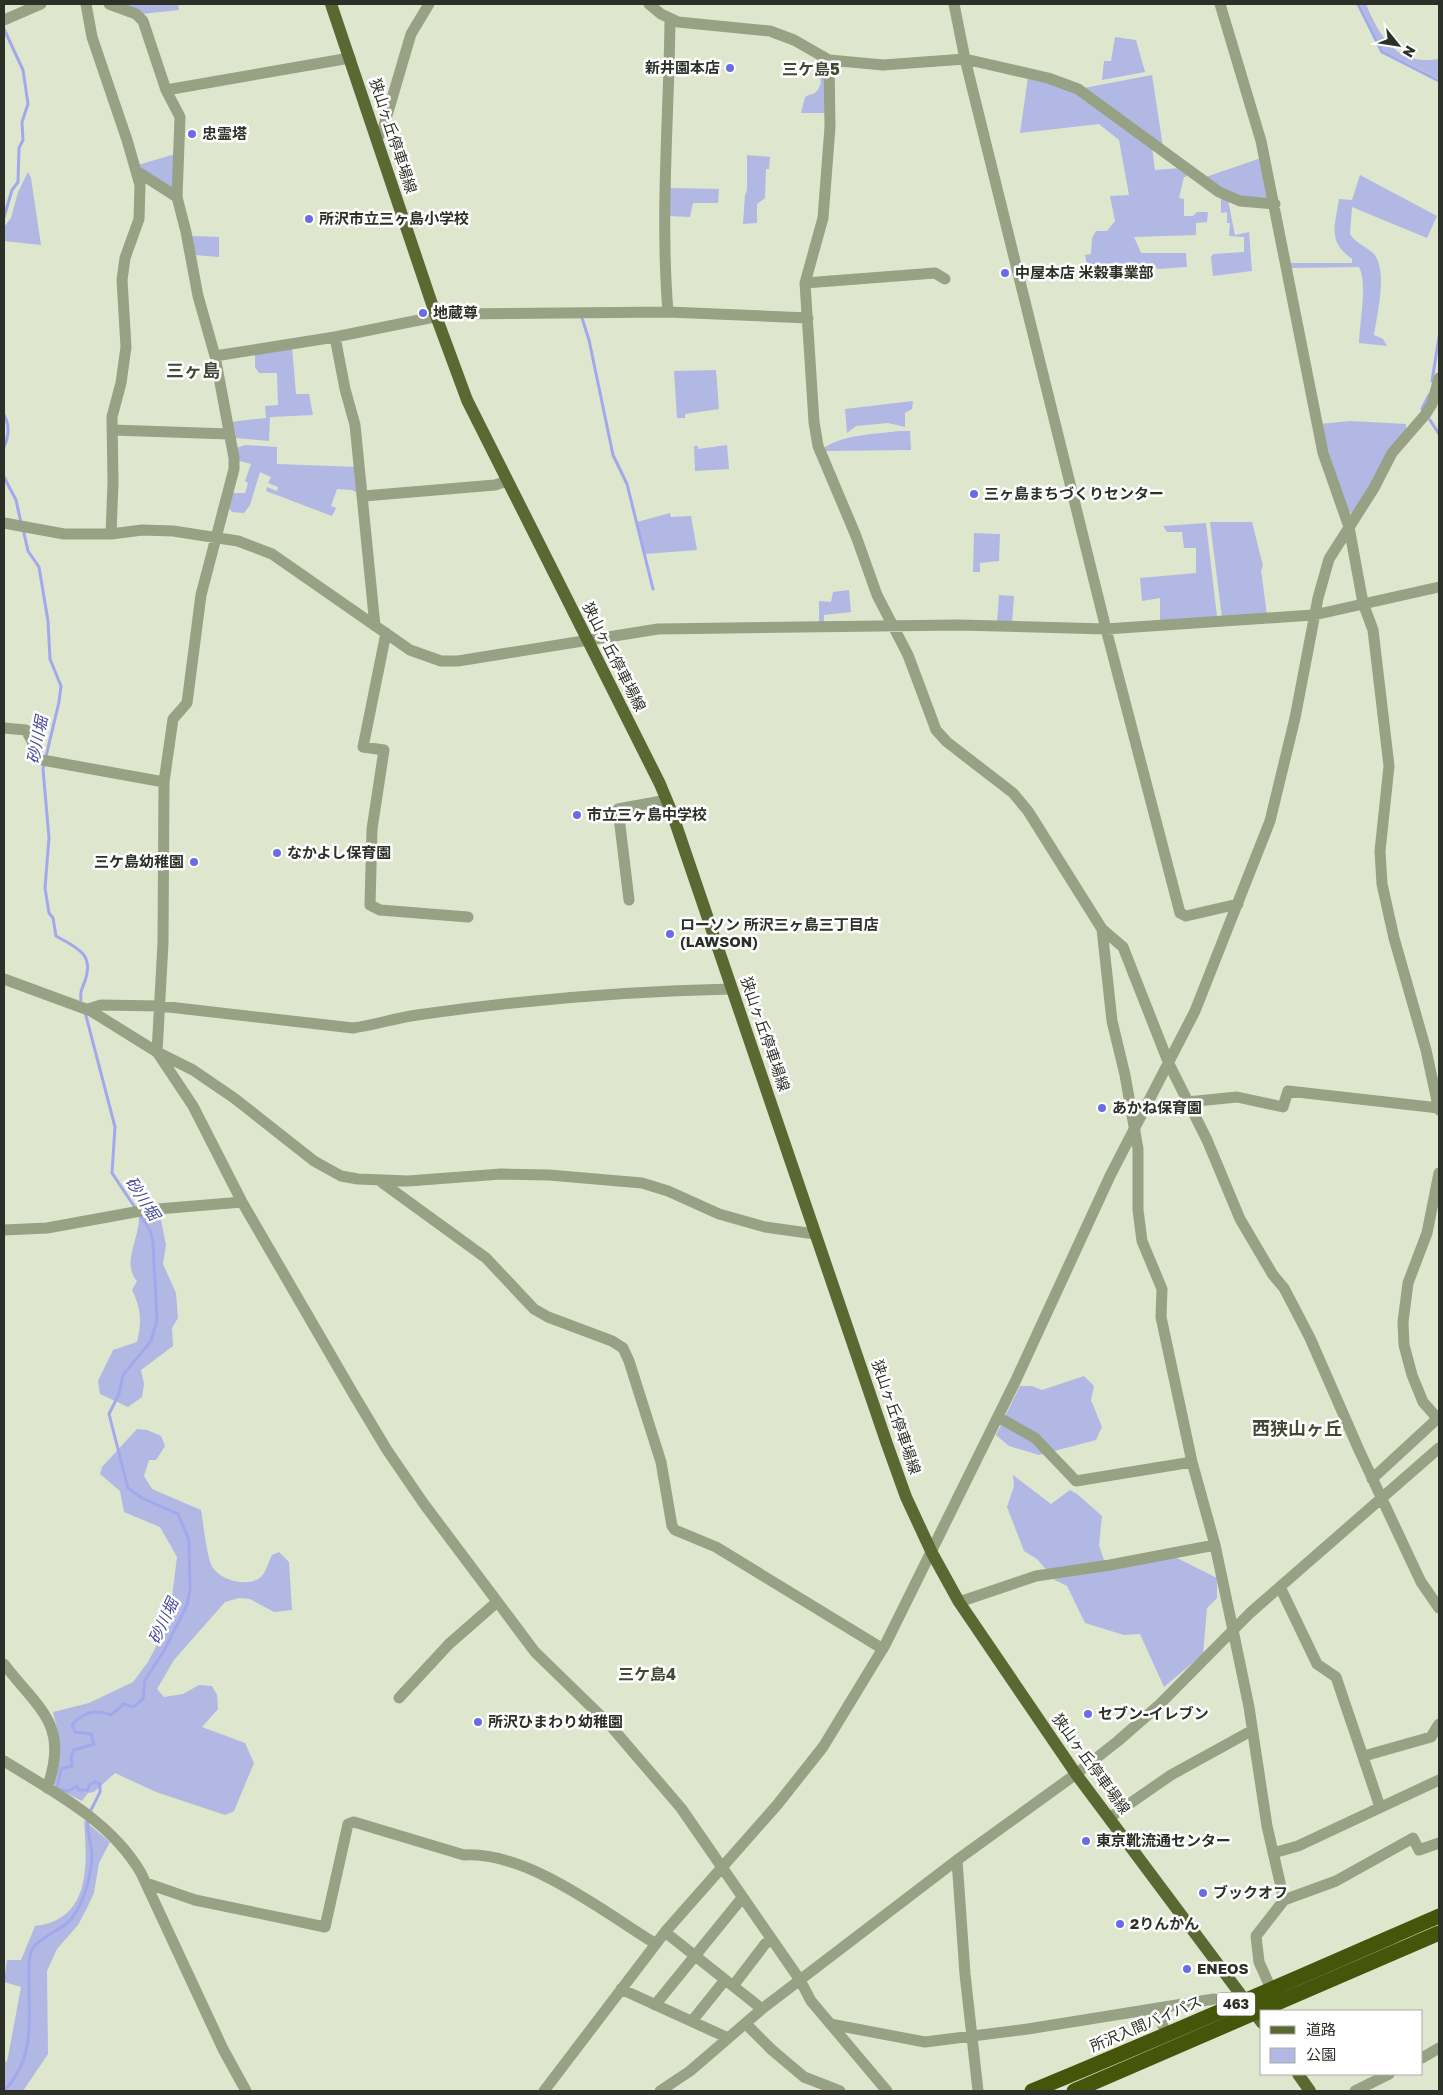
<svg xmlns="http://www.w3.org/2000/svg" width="1443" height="2095" font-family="'Golos Text','Noto Sans JP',sans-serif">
  <rect width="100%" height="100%" fill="#dee6ce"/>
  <path fill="#b1b8e3" d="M118,4h60l1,6 -37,4z
    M1360,4h6c14,34 31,62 73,55v20l-56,-28z
    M1115,37l21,3 9,32 -43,8 2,-19h7z
    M817,58l9,7 1,48h-26l4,-16c4,-3 8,-2 11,-5 11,-11 -1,-22 1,-34z
    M1152,75l11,72 -79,-59z
    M1028,77l35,8 89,62 3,23 26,-2 6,5 -1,4h-2l-5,21 5,1v17h9l4,-4h11l-1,10 -11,1v12l-62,2 7,16h45l1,14 -30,2 -4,-6 -64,15 -4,-23 6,-1 1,-16 4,-7h11l8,-10 -5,-25 19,-1 -10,-55 -20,-16 -79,9z
    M175,154l-1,34 -5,2 -31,-25z
    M747,155l23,2 -1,12h-3l-1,29 -8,6v19l-14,1 2,-29 2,-5z
    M1261,158l8,40 -38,-2 -28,-18z
    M28,172l3,6 10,67 -37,-4v-14l7,-9 7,-26z
    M1360,175l77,41 -10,22 -75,-31 -2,27c6,10 16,12 24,20 14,17 3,61 0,81l9,4 4,7 -28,-3c0,-17 9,-60 0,-76l-69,1 1,-5h61v-4c-25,-18 -17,-33 -13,-60l13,1z
    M669,188l50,1 -1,14h-25l-3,14 -21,-1z
    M1221,197l7,3 7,35 14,-3 3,39 -39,5 -2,-19 2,-3 31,-2v-15l-15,-1 1,-13h-3v-11l-6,1z
    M192,236l27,1v20l-24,-2z
    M292,347l4,47h13l4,21 -43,2 -1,24 -34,-3 -5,-16 36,-4 -1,-12 13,-1 -1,-32h-18l-4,-6v-14z
    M716,370l3,39 -34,5v4h-8l-3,-47z
    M913,401l-1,8 -7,4v14l-17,-4 -32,3 -9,7 -2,-24z
    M1350,421l56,3v5l-53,85 -7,-4 -26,-86z
    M900,431h10l1,19 -85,1 -2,-3c20,-14 53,-14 76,-17z
    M245,445l32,2v17l81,3 3,28 -9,-5 -15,-1 -6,17 5,2 -4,8 -66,-25 1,-4 10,4 1,-4 -10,-4 3,-6 -11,-5 -10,33 -6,8 -12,-1 -4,-5 2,-14h15l3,-10 -3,-2 6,-17 -15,-4v-12z
    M727,445l2,24 -34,2 -1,-25h4v3z
    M670,513l1,4 20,-1 6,34 -52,4 -8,-32z
    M1210,522h42l11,44 -2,4 6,45 -45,3z
    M1206,523l11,93 -2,3 -55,3v-24l-18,3 -2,-23 56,-5v-25h-12l-2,-16h-15l-4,-6z
    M974,533l26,1 -1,27 -19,2v9h-7z
    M849,590l2,22 -27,3v9l-5,-2v-21l12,1 2,-10z
    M999,595l15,1 -2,27h-15z
    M139,1216l22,4 5,25 -3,19 13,29 2,25 -6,10 1,18 -32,24 3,14 -2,13 -14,10 -28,-13 -2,-13 15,-31 24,-8c5,-20 4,-34 -5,-52l5,-9c-16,-18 3,-43 2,-65z
    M1084,1376l10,10 -3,14 11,27 -6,13 -57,15 -30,-9 -13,-11 24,-49h12l10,4z
    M137,1429l10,1 14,6 4,10 -9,14h-7l-5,16 8,13 49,21c2,11 6,50 12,58 9,13 37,20 49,8 4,-5 7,-15 10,-21l7,-3 10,10 3,48 -18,2 -24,-13 -11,-1 -14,4 -51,58 -17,29 7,8 19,-3 16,-9 13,1 5,9 1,14 -16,18 43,16 9,20 -20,48 -9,4 -69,-23 -41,-19 -21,19 -6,1 -6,8 -28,-14 5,-50 -6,-25 36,-9 44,-21 15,-20 14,-27 9,-30 6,-48 -17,-30 -36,-15 -4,-21 -20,-17 2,-7z
    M1013,1475l38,29 19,-14 7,4 25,22 -3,29 8,24 64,-14 46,23v20l-10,10 -4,46 -39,33 -24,-53 -16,1 -39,-12 -18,-37 -12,-6 -18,-21 -13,-8 -17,-44 7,-21z
    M84,1820l26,22 -11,21 -5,30 -7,15 -9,17 -21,24 -10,22 1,83 -25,37h-19v-30l3,1 14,-75 -17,-5 3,-22h14l14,-34c57,-7 52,-62 49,-106z"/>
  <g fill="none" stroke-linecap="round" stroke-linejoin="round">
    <path stroke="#a1a9ec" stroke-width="3" d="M1358,4l24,48 57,29
      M4,29l19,41 5,34 -6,18 1,18 -4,8 -1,34 -6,8 -8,27
      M582,318l7,22 24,115 14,29 26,105
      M1432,381l7,-44
      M1422,409l7,-14
      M4,415c6,11 5,20 0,32
      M1430,420l9,14
      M4,477l12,23 5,23
      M23,529l5,22 11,16 9,54 2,38 11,27 -2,16 -16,67 6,69 -4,50 4,25 4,5 3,18c19,11 39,17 29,45 -3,8 -5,10 -4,19
      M85,1012l30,115 -3,46 38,57 3,13 4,77 -6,21 -28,34 -4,19 -10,20 19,74 14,10 36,16 11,26 1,50 -3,15 -23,46 -19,29 -2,19 -10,8 -9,-3 -13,11c-15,-6 -28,-3 -39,10l3,7 16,2 3,10 -20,6 -3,6 1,10 -11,3 -4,20 11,2 9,-5 2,4h9l1,-5 6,-3 5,2v8l-10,20
      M4,2091c31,-33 25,-67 25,-108 0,-10 -1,-21 2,-31 6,-15 31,-21 41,-34 12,-16 19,-41 20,-62 0,-12 -6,-25 -4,-38"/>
    <path stroke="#97a183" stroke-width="11" d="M86,4l6,33 35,103 13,45 -1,34 -14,39 -3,22 4,67 -5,36 -9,34 1,66 -2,51
      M109,4l27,10 7,7 23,69 14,27 -3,80 9,35 12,64 17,60 19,102v11l-33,126 -14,108 -14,16 -9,63 -1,161 -6,109 36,18 41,28 80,63 27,15 17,3 50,2 93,-7 48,1 93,8 26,8 51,23 46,13 50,7
      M649,4l12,10 17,8 92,9 24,9 35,20 54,5 82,-6 83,19 30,11 141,103 21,9 35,3
      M954,4l11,55 141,570 74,284 6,3 52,-12
      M1220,4l41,137 62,312 26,74 14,76 10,27 16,136 -9,85 2,33 12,54 32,112 13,60
      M4,20l37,-16
      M829,60l1,67 -7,91 -18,65 9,139 4,24 38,90 21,59 31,60 28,75 11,12 66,51 15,18 74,118 21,18 46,117 38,76 33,79 33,56 11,13 26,50 49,112 53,113 9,19 18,26
      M166,90l184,-32
      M377,139l6,-10 28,-95 18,-30
      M138,172l39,25
      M805,283l130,-10 10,6
      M668,312c-8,-97 1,-195 2,-292
      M335,337l10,52 10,36 20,201
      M215,356l120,-19 114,-23 219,-2 140,6
      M112,430l117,4
      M364,496l131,-11 12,-4
      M4,523l60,11h47l31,-4 31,1 65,10 34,13 138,96 31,11h17l200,-32 300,-4 148,4 192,-13 16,-1 125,-28
      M386,633l-23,114 21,3 -12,79 -2,76 10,5 88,7
      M4,728l22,2 10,19 1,10 127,23
      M629,900l-11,-91 49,-9
      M1102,929l10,92 13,54 13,74v61l4,31 20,48 -1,28 31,145 23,83 18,85 16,77 18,119 17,74 -28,36 3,26 9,20
      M4,979l87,32 66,41 36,54 49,96 112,193 33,55 37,54 111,148 74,72 72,84 119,172 11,21 76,90
      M88,1009l13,-4 59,1 193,22c22,-3 42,-10 64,-13 105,-15 209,-24 315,-26
      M1187,1102l50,-5 46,10 5,-16 151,17
      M1439,1173l-12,60 -19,50 -5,39 1,23 8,30 11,27 16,18
      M380,1181l106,77 48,51 14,8 64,24 11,7 6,13 32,101 11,64 3,4 41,17 167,102
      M4,1230l43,-2 99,-18 96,-8
      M998,1417l37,21 41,43 116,-19
      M1372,1479l66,-61
      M1280,1587l37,77 19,13 44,130
      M959,1602l77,-26 74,-11 105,-20
      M4,1664c35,46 66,60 43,124
      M399,1698l50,-54 48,-42
      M1364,1756l67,-19 8,-13
      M4,1761c50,31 107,60 137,112l82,176 23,42
      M1109,1818l62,-43 80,-44
      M1273,1853l25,-7 141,-66
      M957,1860l8,114 13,117
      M146,1883l49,17 130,27 23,-103 6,-2 110,33c63,-4 140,57 192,89
      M1284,1900l52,-19 77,-43 6,12 20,-7
      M665,1932l97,77
      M733,1986l32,-42 6,-4
      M621,1989l107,49
      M655,2005l87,-107
      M1156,2010l11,25
      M692,2021l33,-41
      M746,2024l26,26 32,27 36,14
      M830,2024l95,18 103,-13 186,-30
      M1422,2058l17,-10
      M544,2091l121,-159 112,-127 46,-58 62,-102 130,-263 95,-206 85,-165 75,-190 25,-103 23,-120 11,-39 45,-71 18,-35 33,-38 7,-11 7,-26
      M660,2091l30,-20 72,-62 195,-149 119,-86 42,-33 40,-35 92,-93 189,-165
      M1355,2091l34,-17"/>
    <path stroke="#5a6931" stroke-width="12" d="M331,4l105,312 31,84 193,384 12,29 215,631 19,53 26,56 27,49 117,172 186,249
      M1298,2074l12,17"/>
    <path stroke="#45550a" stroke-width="15" d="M1032,2091c136,-56 272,-116 407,-175
      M1074,2091l365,-158"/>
  </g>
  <g fill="#696ce5" stroke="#fff" stroke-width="2">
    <circle cx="730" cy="68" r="5"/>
    <circle cx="192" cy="134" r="5"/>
    <circle cx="309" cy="219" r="5"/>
    <circle cx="1005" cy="273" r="5"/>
    <circle cx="423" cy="313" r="5"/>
    <circle cx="974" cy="494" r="5"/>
    <circle cx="577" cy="815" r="5"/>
    <circle cx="277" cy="853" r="5"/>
    <circle cx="194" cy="862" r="5"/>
    <circle cx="670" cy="934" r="5"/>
    <circle cx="1102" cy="1108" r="5"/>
    <circle cx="1088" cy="1714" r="5"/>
    <circle cx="478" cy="1722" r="5"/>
    <circle cx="1086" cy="1841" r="5"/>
    <circle cx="1203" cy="1893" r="5"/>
    <circle cx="1120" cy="1924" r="5"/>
    <circle cx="1187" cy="1969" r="5"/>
  </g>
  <g text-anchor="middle" stroke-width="5" stroke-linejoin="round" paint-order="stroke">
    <rect fill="#fff" stroke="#6c6e68" stroke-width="1" x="1217" y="1992.5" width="38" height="23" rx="4"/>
    <g font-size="14" font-weight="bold" fill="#2d3027">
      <text x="1236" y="2009">463</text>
    </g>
    <g font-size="15" font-weight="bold" fill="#2d3027" stroke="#fff" text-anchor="start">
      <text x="720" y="73" text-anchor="end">新井園本店</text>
      <text x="202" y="139">忠霊塔</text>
      <text x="319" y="224">所沢市立三ヶ島小学校</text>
      <text x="1015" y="278">中屋本店 米穀事業部</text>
      <text x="433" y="318">地蔵尊</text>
      <text x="984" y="499">三ヶ島まちづくりセンター</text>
      <text x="587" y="820">市立三ヶ島中学校</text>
      <text x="287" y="858">なかよし保育園</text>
      <text x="184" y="867" text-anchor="end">三ケ島幼稚園</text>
      <text x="680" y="930">ローソン 所沢三ヶ島三丁目店<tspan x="680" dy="17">(LAWSON)</tspan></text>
      <text x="1112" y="1113">あかね保育園</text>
      <text x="1098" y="1719">セブン-イレブン</text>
      <text x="488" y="1727">所沢ひまわり幼稚園</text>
      <text x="1096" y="1846">東京靴流通センター</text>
      <text x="1213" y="1898">ブックオフ</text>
      <text x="1130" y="1929">2りんかん</text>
      <text x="1197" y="1974">ENEOS</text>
    </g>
    <g font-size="15" fill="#2d3027" stroke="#fff">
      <text transform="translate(393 136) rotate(72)" y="5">狭山ヶ丘停車場線</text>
      <text transform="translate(614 657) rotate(63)" y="5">狭山ヶ丘停車場線</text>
      <text transform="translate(765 1034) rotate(71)" y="5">狭山ヶ丘停車場線</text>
      <text transform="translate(896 1417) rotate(71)" y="5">狭山ヶ丘停車場線</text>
      <text transform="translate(1091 1764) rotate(54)" y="5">狭山ヶ丘停車場線</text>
      <text transform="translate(1146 2024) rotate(-23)" y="5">所沢入間バイパス</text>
    </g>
    <g font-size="16" font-weight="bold" fill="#424835" stroke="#fff">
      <text x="811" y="75">三ケ島5</text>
      <text x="647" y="1680">三ケ島4</text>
    </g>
    <g font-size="16" font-style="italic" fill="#474a9a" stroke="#fff">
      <text transform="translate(37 740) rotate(-79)" y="6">砂川堀</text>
      <text transform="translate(143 1198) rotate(57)" y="6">砂川堀</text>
      <text transform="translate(163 1621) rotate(-65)" y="6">砂川堀</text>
    </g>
    <g font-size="18" font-weight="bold" fill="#424835" stroke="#fff">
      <text x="193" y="377">三ヶ島</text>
      <text x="1297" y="1435">西狭山ヶ丘</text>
    </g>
  </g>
  <rect width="1443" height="2095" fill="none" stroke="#2d3027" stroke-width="10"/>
  <rect x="1260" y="2010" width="162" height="65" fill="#ffffff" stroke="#abaca9"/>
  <rect x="1270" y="2026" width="25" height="8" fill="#5a6931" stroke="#abaca9"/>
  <text x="1306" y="2035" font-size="15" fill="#2d3027">道路</text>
  <rect x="1270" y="2048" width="25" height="15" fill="#b1b8e3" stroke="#abaca9"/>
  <text x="1306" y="2060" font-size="15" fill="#2d3027">公園</text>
  <g transform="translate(1398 45) rotate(120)" stroke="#ffffff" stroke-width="4" paint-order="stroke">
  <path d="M0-4L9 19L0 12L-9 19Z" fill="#2d3027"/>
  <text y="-8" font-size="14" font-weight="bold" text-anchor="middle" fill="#2d3027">N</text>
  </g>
</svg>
